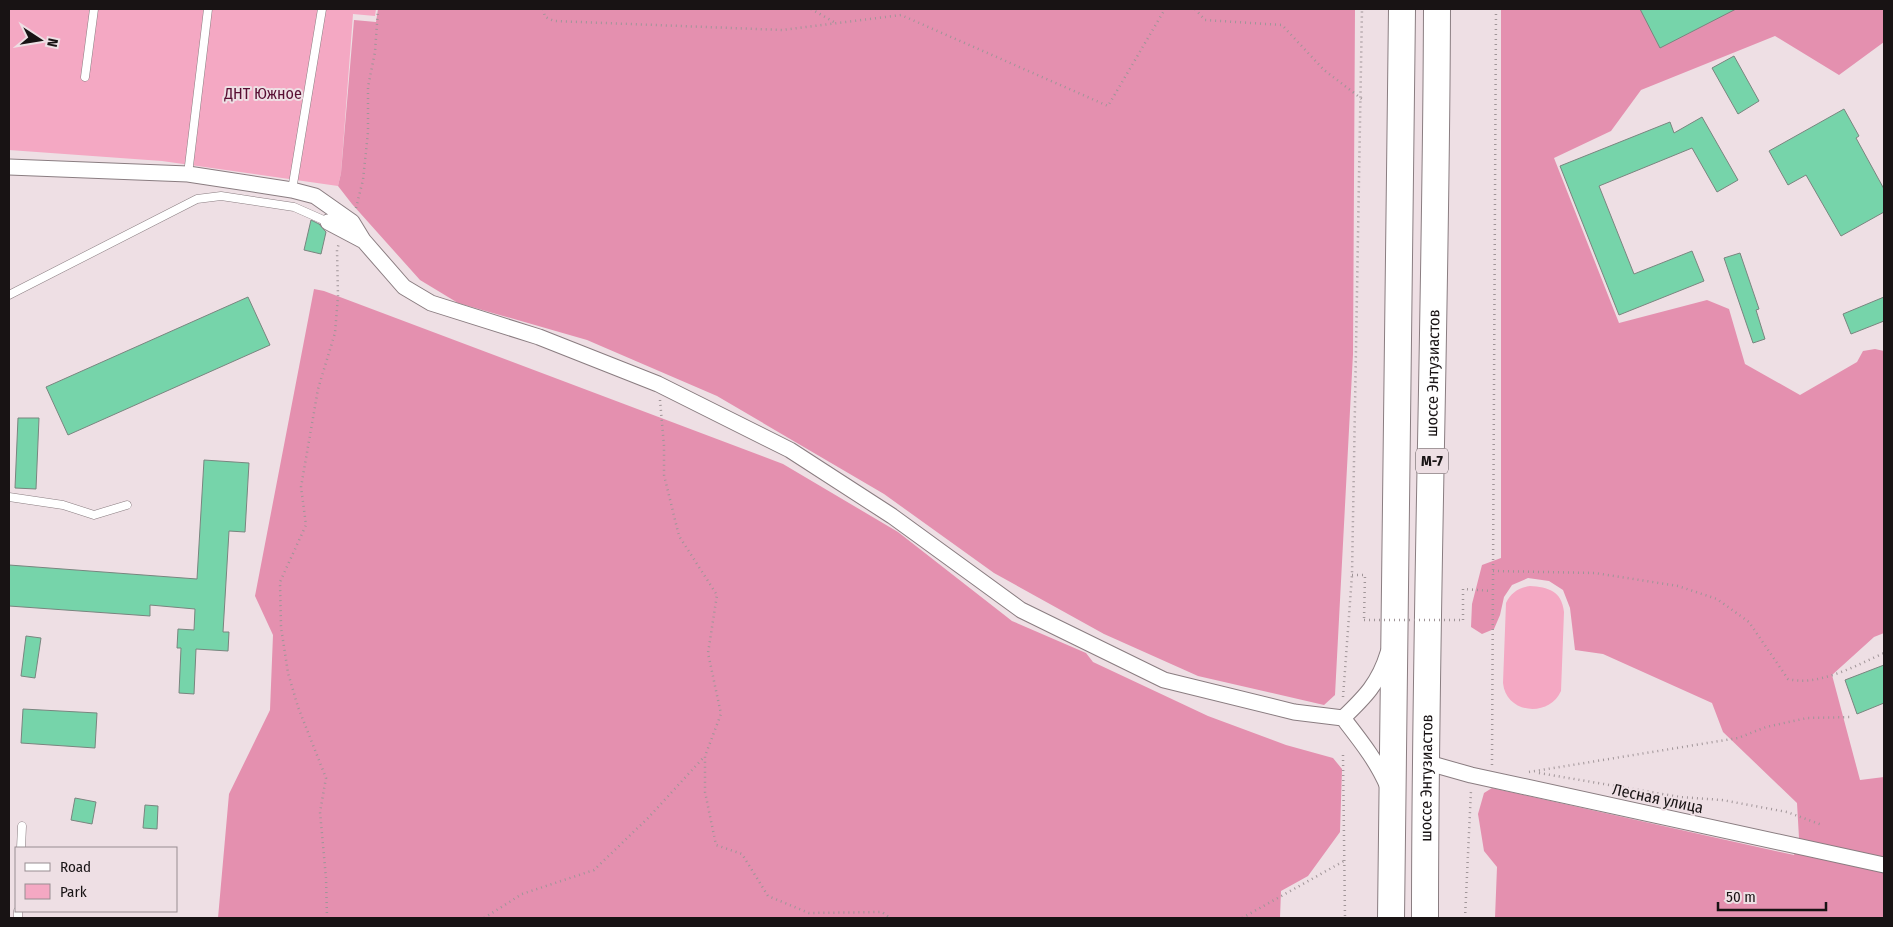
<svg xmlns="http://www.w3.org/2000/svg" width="1893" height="927" font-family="'Fira Sans Condensed',sans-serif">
  <rect width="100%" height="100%" fill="#eedfe4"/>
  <path fill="#f4a8c3" d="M9,9h367l-1,7 -22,-2 -12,159 -3,13 -176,-25 -153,-11z
    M1530,586c18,1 32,5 34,26l-3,79c-12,27 -55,23 -58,-8l3,-80c5,-10 12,-15 24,-17z"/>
  <path fill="#e490af" d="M378,9h977l-2,345 -18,341 -11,10 -126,-29 -94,-42 -110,-61 -110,-79 -167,-98 -130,-56 -129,-37 -38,-23 -68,-76 -14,-18 3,-13 13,-153 22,2z
    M1501,9h383v33l-45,33 -64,-39 -134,54 -30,41 -57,27 65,165 88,-23 22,9 16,55 55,31 57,-33 6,-11 12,-2 9,2v282l-10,4 -42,38 28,105 24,-3v141h-389l2,-51 -13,-16 -6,-37 6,-21 8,-5 302,67 5,-17 -2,-35 -74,-71 -11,-29 -109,-49 -28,-4 -5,-42 -7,-18 -14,-9 -21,-3 -16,7 -8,12 -4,18 -6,14 -12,5 -11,-7 1,-23 10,-39 19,-7z
    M314,289l10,2 459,173 115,68 114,89 74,32 7,9 115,54 78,29 47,13 9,11 -2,63 -32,44 -27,15 -1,27h-1062l11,-124 41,-84 3,-75 -18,-39z"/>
  <path fill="#76d4aa" stroke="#79857f" d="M1640,9h96l-76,39z
    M1734,56l25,45 -21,13 -26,-46z
    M1844,109l15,27 -3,2 28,51v23l-43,24 -35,-61 -18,10 -19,-34z
    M1702,117l36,63 -21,12 -25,-44 -93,38 35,88 58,-23 12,30 -85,34 -59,-149 110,-44 4,11z
    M311,220l8,4 7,8 -5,22 -17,-4z
    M1740,253l19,56 -3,1 9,29 -12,4 -29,-85z
    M248,297l22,48 -202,90 -22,-48z
    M1884,297v24l-33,13 -8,-20z
    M18,418h21l-3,71 -21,-1z
    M204,460l45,3 -4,69 -16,-1 -6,101h6l-1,19 -32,-2 -2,45 -15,-1 2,-45h-4l1,-19 16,1 1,-21 -45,-4v11l-141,-10v-41l188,14z
    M26,636l15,2 -6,40 -14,-2z
    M1884,665v38l-27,11 -12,-34z
    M23,709l74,4 -2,35 -74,-5z
    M75,798l21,4 -4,22 -21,-4z
    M145,805l13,1 -1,23 -14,-1z"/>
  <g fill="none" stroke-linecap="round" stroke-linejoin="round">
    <g stroke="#8a7d81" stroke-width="9">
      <path id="service" d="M85,77l9,-68
        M188,174l20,-165
        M292,190l30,-181
        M9,295l188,-96 24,-3 73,11 34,15
        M9,497l54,8 31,10 33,-10
        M21,848l1,-22
        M18,918v-7"/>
    </g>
    <g stroke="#8a7d81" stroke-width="17">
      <path id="minor" d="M9,167l179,7 104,16 23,6 37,26 11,18 41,47 27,16 108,34 119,47 132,66 102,66 129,94 143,70 130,32 49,6c17,22 34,43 45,69
        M328,222l34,18
        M1343,718c22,-21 36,-35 45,-65
        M1425,762l46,13 413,90"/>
    </g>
    <g stroke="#8a7d81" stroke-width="28">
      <g id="trunk">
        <path d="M1391,918l11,-909"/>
        <path id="s1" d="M1425,918c0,-303 11,-606 12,-909"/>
      </g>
    </g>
    <path stroke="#a09598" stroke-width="2.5" stroke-dasharray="1 4" stroke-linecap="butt" d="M543,9l2,8 9,4 228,9 119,-15 207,91 57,-97
      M811,9l23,13
      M1195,9l10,11 77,5 42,45 38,29
      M356,208l7,-28 5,-48v-45l7,-35 3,-43
      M660,400l4,46v29l15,61 38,59 -9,58 13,61 -16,42v36l11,53 26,9 26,42 41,17 73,-1 8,6
      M1493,571l102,2 83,13 39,13 32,23 39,57c30,8 69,-14 96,-26
      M1352,575h13l-1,45
      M1463,620v-31l29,2
      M1343,697l9,-122 10,-566
      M1343,755l2,163
      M1492,765l4,-756
      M1529,772l209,-34 28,-11 41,-9 44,-1
      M1539,773l141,24 42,3 65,12 35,13
      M327,918l-1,-40 -6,-66 6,-34 -28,-71 -10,-34 -7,-46 -1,-45 26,-57 -5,-38 17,-98 17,-56 3,-37 -1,-46 2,-7
      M484,918l38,-24 72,-24 54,-52 56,-61
      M1242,918l102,-57
      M1465,918l6,-128"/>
    <use href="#service" stroke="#fff" stroke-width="8"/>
    <use href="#minor" stroke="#fff" stroke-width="15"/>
    <use href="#trunk" stroke="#fff" stroke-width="26"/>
    <path stroke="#a09598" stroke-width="2.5" stroke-dasharray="1 4" stroke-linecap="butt" d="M1364,620h99"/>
  </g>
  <g text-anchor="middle" stroke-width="4" stroke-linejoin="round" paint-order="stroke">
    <rect fill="#eedfe4" stroke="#585052" stroke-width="1" x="1416" y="448.5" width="32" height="25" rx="4"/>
    <g font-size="15" font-weight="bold" fill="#181314">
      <text x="1432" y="466">М-7</text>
    </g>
    <g font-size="16" fill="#590f33" stroke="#eedfe4">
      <text x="263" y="99">ДНТ Южное</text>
    </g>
    <g font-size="16" fill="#181314" stroke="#eedfe4">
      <text dy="6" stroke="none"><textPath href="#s1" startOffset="545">шоссе Энтузиастов</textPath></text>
      <text dy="6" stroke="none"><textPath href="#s1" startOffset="140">шоссе Энтузиастов</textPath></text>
      <text transform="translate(1658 798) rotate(12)" y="6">Лесная улица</text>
    </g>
  </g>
  <rect width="1893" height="927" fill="none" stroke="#181314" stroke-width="20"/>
  <rect x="15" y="847" width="162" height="65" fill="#eedfe4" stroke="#988d91"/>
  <rect x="25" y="863" width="25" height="8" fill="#ffffff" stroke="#988d91"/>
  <text x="60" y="872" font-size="15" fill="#181314">Road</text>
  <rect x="25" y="884" width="25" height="15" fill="#f4a8c3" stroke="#988d91"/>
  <text x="60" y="897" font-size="15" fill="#181314">Park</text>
  <g transform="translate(40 40) rotate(102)" stroke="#eedfe4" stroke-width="4" paint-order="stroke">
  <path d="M0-4L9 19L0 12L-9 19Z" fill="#181314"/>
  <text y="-8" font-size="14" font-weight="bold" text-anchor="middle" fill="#181314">N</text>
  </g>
  <path d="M1718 902v8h108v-8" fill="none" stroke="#181314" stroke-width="2.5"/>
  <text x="1726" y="902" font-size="15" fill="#181314" stroke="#eedfe4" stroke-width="4" paint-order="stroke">50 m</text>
</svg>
